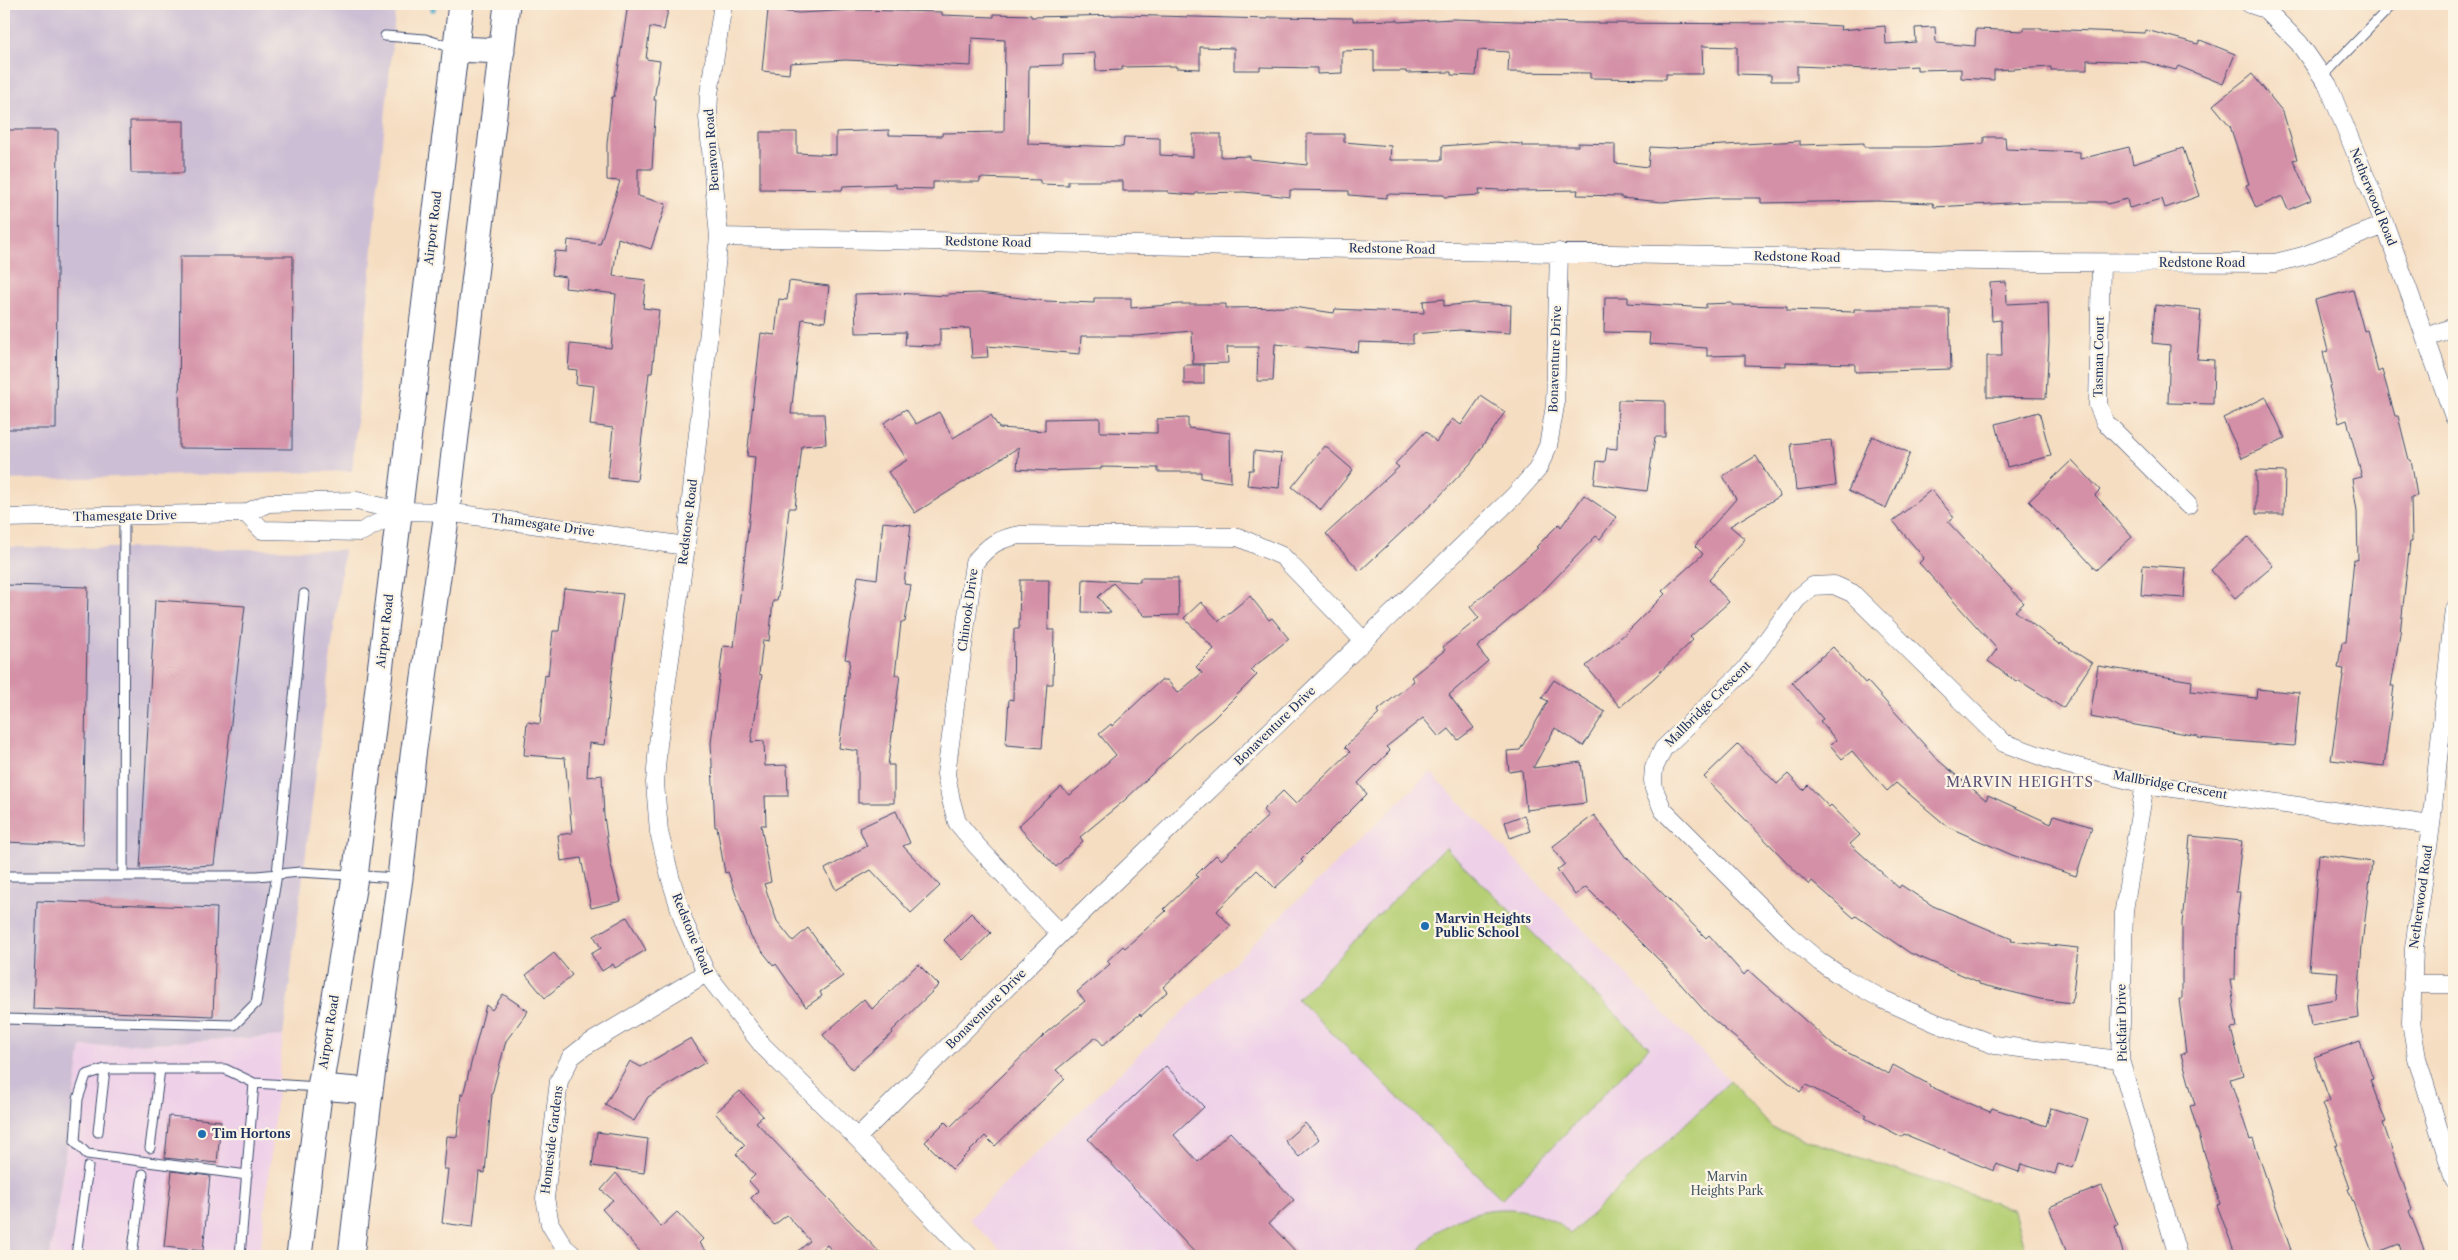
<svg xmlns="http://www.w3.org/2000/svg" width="2458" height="1260" font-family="'Libre Caslon Text',serif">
  <rect width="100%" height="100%" fill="#fcf5e5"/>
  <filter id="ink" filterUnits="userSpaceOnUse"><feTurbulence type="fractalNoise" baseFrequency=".02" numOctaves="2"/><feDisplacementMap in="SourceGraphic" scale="10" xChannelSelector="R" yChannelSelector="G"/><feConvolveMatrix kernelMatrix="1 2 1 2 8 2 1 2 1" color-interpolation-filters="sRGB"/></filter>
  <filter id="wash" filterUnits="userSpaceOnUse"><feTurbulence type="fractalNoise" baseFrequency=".0096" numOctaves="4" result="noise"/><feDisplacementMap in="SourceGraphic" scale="20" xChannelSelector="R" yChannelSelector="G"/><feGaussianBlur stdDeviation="1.12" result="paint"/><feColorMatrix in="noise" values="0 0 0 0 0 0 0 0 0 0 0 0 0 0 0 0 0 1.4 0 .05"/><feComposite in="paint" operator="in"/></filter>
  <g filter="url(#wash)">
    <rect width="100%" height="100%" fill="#f5ddc1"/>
    <path fill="#eed0e8" d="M1430,772l300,309 -183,175h-540l-38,-37z
      M283,1036l-23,220h-210l31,-209z"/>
    <path fill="#ccbed4" d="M4,4h392l-44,467 -348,9z
      M4,547l340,3 -61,486 -202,11 -31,209h-46z"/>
    <path fill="#b6cf75" stroke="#687f6a" d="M1445,847l204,200 -147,152 -205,-200z
      M1730,1081l42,47 242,82 12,46h-611c6,-7 13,-17 20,-23 35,-26 78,-32 117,-13 7,3 13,9 19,14z"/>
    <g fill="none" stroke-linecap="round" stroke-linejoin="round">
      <path stroke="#4ea8cb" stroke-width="6" d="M433,9v-5"/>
    </g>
    <g id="blocks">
      <path fill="#d490a7" d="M628,4h41l-5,26 -14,-3 -4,32 14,2 -6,39h2l-4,69h-14v27l28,8 -15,45 -33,-11 -5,38 33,4 -3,28 16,2 -7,63h-3l-12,108 -29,-3 5,-50 -23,-3 4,-39 -18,-2 1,-14 -9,-1 2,-25 41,4 5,-54 -51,-6 1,-11 -14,-2 3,-24 12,1 1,-12 32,4 20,-63 -13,-1v-36l5,-47h2z
        M768,10l31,3 57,-3 86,2v3l52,2v-3l37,1v2l90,-2 147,4v-2l85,1v3l45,-1v2l55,-3 127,4 226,1 35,2 -1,4 45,-4 1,18 30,-2 -1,-14 20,-1 1,16 39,3 1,-17 48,2v-3h18v1l103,4 1,-3 52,14 2,-4 35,14 -12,30 -45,-18 -2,4 -31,-8 -58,-2v10h-36v-3l-57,3v10l-33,-2v-9l-44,1v-4l-48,3 -72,-3v15h-26v-6l-34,-1v-27l-35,-1 1,28h-37v5l-76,-1v-5l-82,-1 1,-20 -31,-2 -2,26 -25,-1v-3l-45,1v-2h-32v-21l-32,1v22l-25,1v-6l-57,-1v3h-26v-22l-34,-1v22l-24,-1v-2l-54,1v3l-26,1 -1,-18 -32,1v11l-34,1 -1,78 95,3 1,-10 36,1v17l33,2v-23h28v23l29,-1v3l57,6v-31h37v8l47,4 -1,14h52v-14l53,-4 27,2v2h56v-3l37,1v19l33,4 2,-20 17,1 133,-7v4l64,-2v4h63l57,-3v-7h21l1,12 74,3v7l49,-12 4,17 50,-16 16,48 -34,12 -3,-9 -33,9 -2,-9 -20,5 -1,-2h-78l-94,5 -1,-4 -55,-2 -117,2v-5h-48l-51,4 -41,-4v-2l-44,-1 1,-5 -58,1 -41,-2 1,6 -36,2v-2l-57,-1v4l-38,-3v-4l-59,-1v7l-46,-5 -48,1 -1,2 -27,-2v-2h-45v-10h-55v4l-28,-1v-4l-60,-2v4h-47v7l-37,-1v-4l-53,2 -1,4 -82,-1v-57h37v21l39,2v-23l53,-2v5l53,1v-3l62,-1 1,-92 -33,-2 -1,28 -125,-6 -56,3 -1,11 -27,-3z
        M2252,74l31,38 14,47 -4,1 18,40 -23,10 -6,-14 -26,12 -10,-23 3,-1 -19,-58 -17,-21z
        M130,121h54v52h-53z
        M4,130h54l-2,299h-52z
        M180,256h113l-1,193 -113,-1z
        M789,281l40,5 -4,36 -23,-3 -11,95h33l2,30 -24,2 -7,62h-6l-6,59 -6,34h-4l-4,40 -6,-1 -4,34 3,1 -11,67 13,-1 1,25 22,-1 1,31h-23l1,29h-5l10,57 -7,2 13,37 16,20 15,-13 35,48 -23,16 2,4 -16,11 -30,-43 -2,2 -23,-29 -23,-65 -3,1 -8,-46h-2l-4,-84 12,-97 11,1 17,-144 4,-46 -8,-1 14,-123 14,2 4,-36 8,1z
        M2006,282l1,22 41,-2 1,40 -3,56 -59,-1v-41h15l-1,-36 -9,1 -2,-38z
        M2353,290l11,41 3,-1 11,42 4,-2 13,46h3l11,44h2l6,36 -6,1 1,45h-2l-10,92 -9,52h3l-10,80 -53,-6 13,-91 -6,-1 4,-26h4l8,-83 4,1 -1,-49 -5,-32 10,-2 -15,-57 -8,3 -10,-37 2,-1 -8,-33 5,-1 -13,-51z
        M896,293l52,3v-2l32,-1 66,8 48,2v-5h37v10l49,-4h46v4l67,-1 41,6 1,-4 89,4 -1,-12 21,-2v7l29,-3 38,2 -1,28 -50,-3 -47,4v10l-54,-2 -1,10 -83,-8 -2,37h-16l1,-34h-31l1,16 -35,1 -1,-33 -55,5h-56l-1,18 -93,-8 1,11 -16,1 -2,-30 -30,1v17l-35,-1 1,-13 -50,1 -1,-39z
        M1605,297h23v6l78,5v-4l26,-1v2l55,1v4l67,2v-3h95l2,60 -96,3v-8l-69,-2v4l-41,-1v-10l-38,1v-8l-58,-4 1,-11 -46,-1z
        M2155,305l46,5 -4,49 17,1 -1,44 -45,-1 2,-58 -18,-2z
        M1184,365h20v19h-20z
        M1481,396l24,16 -34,51 -37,39 -74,69 -34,-37 73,-67 -4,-3 31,-33 10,11 16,-23 9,6z
        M2266,397l19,41 -43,20 -19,-40z
        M1618,400l47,1v36h-10l-8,54 -53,-7 3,-23 8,1 2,-14 10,1z
        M906,409l10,15 23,-12 14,26 38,-23 8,13 46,3v-12l55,-1v14l57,1v-14l31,-1v10l42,5 1,49 -30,-4v-6h-43v-4l-57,-1v2l-54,2 -30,-2 2,-22 -104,66 -27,-41 19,-12 -23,-37z
        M2039,412l12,44 -44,11 -11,-43z
        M1872,436l38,17 -24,55 -38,-17z
        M1831,440l5,45 -40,5 -5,-46z
        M1325,446l28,24 -32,40 -29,-23z
        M1254,451l28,3 -3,34 -32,-3 2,-15h4z
        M1756,456l24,40 -50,30 15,13 -36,41 20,22 -39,35 3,3 -41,40 -32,27 -34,-41 39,-32 40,-40 -3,-3 41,-37 -8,-8 41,-47 -13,-23z
        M2072,460l28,30 -5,5 37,42 -36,33 -37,-41 -1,2 -29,-30z
        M2256,471l29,1 -1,42h-28z
        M1931,490l23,27 -6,5 76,81 -9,8 45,34 1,-2 31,20 -29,45 -45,-28 -2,2 -28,-21 9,-12 -78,-86 5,-5 -31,-37z
        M1584,495l32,22 -16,22 -4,-3 -51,53 -68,58 11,14 -39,34 25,33 -16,12 -9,-11 -10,8 -16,-19 -37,29 4,4 -32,32 9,11 -66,66 2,2 -28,26 -18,-18 -40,41 14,15 -68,61 4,5 -26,24 -1,-2 -37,31 -7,-8 -40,33 9,9 -70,67 -10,-10 -33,33 -27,-27 20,-20 5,5 97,-95 38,-31 -8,-9 33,-28 -3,-3 16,-15 2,2 41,-37 -2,-2 34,-32 -2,-2 20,-20 5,5 47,-44 -5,-6 20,-19 13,13 54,-52 -5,-5 34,-33 -2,-3 37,-30 -3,-4 34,-27 -2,-3 36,-29 -9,-11 68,-59 -2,-1 23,-23 2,3z
        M883,522l28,3 -7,59 7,1 -6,37h-4l-6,53h5l-12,90h6v38h-36v-52l-19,-3 11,-88 -5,-1 13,-83 19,3z
        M2248,537l25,29 -38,32 -24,-28z
        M2143,565l43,3 -2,30 -43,-3z
        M1140,578h38l1,37 -34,1 -32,-33 -15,14 13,16 -29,-1 1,-33 57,3z
        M1020,580h29l-1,50h6l-1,54h-6l-5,64 -36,-3 3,-46 4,1 1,-71h5z
        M4,585l84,2 -5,258 -79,-3z
        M564,588l59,6 -11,80 -7,71 -16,-2 -2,34 15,-2 2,41 7,49 10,36 -30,7 -10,-50 -20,3 -3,-26 14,-2 -7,-75 -41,-3 3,-33 13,2 5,-49 3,1 5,-45h6z
        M1250,596l19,24 3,-2 17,21 -38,30 6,6 -45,45 -17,13 -69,66 -46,38 3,4 -27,26 -38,-41 43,-39 9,8 46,-40 -17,-21 12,-10 1,2 49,-46h6l11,13 24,-20 -6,-6 18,-18 -30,-31 17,-16 18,19z
        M155,600l90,6 -31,259 -74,4z
        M1833,647l32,36 2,-2 72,80 47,39 2,-5 63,29 3,-9 38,12 -16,49 -64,-21 -64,-28 -52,-44 -9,8 -35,-40 -10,8 -12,-14 6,-5 -16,-19 3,-2 -31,-37z
        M2098,666l94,15 -1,10 65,7 1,-9 42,4 -5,53 -96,-8v-2l-108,-19z
        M1554,680l51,32 -22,34 -28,-18 -22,40 48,-6 5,41 -60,7 -4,-40 -13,2 -2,-21 13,-1 28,-49 -6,-3z
        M1738,744l39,40 11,-10 15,16 5,-5 21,22 2,-2 29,30 -10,9 49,44 2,-3 32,21 79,33 -1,2 67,7 -6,55 -32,-4 -61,-15v-2l-69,-29 -54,-37 -2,2 -42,-37 -3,4 -105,-108z
        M896,811l14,32 -7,3 37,40 -29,27 -40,-43 -35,20 -11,-21 42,-23 -8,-18z
        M1524,815l6,16 -20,7 -5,-16z
        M1594,815l33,44 1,-1 78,80 3,-3 35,40 4,-5 85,75 56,29 4,-9 37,20 -1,1 61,26 2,-4 54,18 5,-18 37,11 -15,49 -15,-4 -3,10 -34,-10 -2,8 -23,-8 -2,7 -90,-37 -2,3 -37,-19 2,-3 -61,-30 -6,7 -91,-76 -47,-53 -76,-76 -11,8 -18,-25 8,-6 -13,-17z
        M2190,836l52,5 -6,51h4l-4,36 -1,51h-5l7,49 -6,1 12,46 -13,4 20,61 3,-1 40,117h-57l-19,-51 3,-1 -30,-98 5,-1 -14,-51 5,-1 -7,-54h3v-75z
        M2319,854l53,8 -10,82 -4,63 1,11 -48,8 -4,-22 29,-5 2,-27 -29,-2z
        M37,901l180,7 -4,108 -180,-7z
        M971,913l20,20 -28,27 -19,-20z
        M627,917l19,33 -31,18 -2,-4 -11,7 -11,-17 10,-6 -7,-12z
        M554,953l18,22 -27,23 -19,-23z
        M918,964l21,21 -47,46 1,2 -41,36 -29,-34 41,-36 8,10z
        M503,994l25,17 -22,30 -14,53 -7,79 -6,-1 -6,55 -31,-4 6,-54h-4l3,-33 10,1 4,-43 2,1 23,-90 6,5z
        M691,1038l15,24 -58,35 -14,24 -29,-16 25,-44 11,6z
        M2360,1041l13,38 -3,1 16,42 -3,1 29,86 -3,2 16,41 -11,4h-11l-4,-12 -26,10 -25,-65 2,-1 -15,-42 3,-1 -16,-41 8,-3 -16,-44z
        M1166,1066l38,41 -30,28 24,27 32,-30 64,68 -25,23 31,33h-102l-110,-117z
        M740,1091l23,25 -7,6 127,134h-46l-10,-11 -12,11h-23l18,-15 -23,-26 -13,10 -23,-27 7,-7 -9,-10 6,-6 -19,-21 9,-9 -30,-32z
        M169,1116l52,5 -4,42 -52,-5z
        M1305,1123l14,16 -20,18 -14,-16z
        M597,1132l51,7 -4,34 -52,-7z
        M172,1171l38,5 -7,75 -39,-4z
        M616,1173l45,54 16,-15 26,27 -4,4 12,13h-67l-42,-47 11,-9 -12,-10z
        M2102,1186l16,39 -3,1 9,30h-56l-19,-49z"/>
    </g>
  </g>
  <g filter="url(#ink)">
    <use href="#blocks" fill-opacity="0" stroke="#3c496d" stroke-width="1"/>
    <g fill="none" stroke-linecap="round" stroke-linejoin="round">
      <g stroke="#3c496d" stroke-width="11">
        <path id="service" d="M385,36l40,3 28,9
          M2323,76l70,-72
          M4,876h253l43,-4 97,6
          M123,876l1,-361
          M4,1019l230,6 22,-22 21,-129 27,-280
          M105,1069l-19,6 -8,24 -3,43 12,12 160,21
          M98,1132l7,-63h120l29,14
          M150,1148l10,-79
          M76,1256l12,-89
          M132,1256l11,-82
          M240,1256l14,-173 65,4"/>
      </g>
      <g stroke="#3c496d" stroke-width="19">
        <path id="minor" d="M723,4l-14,90 -1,23 11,120 -33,309 -28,198 -3,39 4,49 12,48 13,42 22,51 57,73 94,92 112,118
          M2250,4l15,5 34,34 29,42 57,140 69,192
          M719,237l1314,25 242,1 28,-7 82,-31
          M2101,263l-3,142 7,17 83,83
          M2427,337l27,-10
          M246,513l16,17 99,2 39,-21
          M4,518l242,-5 22,-10 89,-2 43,10 47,1 239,34
          M2454,609l-23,216 -17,123 -3,74 6,36 37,122
          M2145,784l-21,126 -4,150 58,196
          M1060,934l-84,-89 -19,-23 -6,-22 -5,-26 28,-211c15,-18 23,-24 46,-28l218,2 44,19 81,84
          M2412,984h42
          M2120,1060l-125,-15 -59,-22 -52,-23 -40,-22 -24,-16 -32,-27 -125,-125 -9,-21 -1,-9 1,-12 9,-19 82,-79 52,-71 16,-13 21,-1 18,8 152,150 53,19 88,22 286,41
          M857,1138l203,-204 455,-439 22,-25 11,-24 7,-40 4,-154
          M574,1256l-10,-9 -14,-23 -5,-26 14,-117 12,-24 14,-11 121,-73"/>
      </g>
      <g stroke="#3c496d" stroke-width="27">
        <path id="secondary" d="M456,49l46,2
          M320,1087l50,4
          M299,1256l21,-169 35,-210 106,-873
          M351,1256l19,-165 30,-213 13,-122 34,-244 60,-508"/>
      </g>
      <use href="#service" stroke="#fff" stroke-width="9"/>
      <use href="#minor" stroke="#fff" stroke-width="18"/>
      <use href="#secondary" stroke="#fff" stroke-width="25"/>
    </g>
  </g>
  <g fill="#1f6fb2" stroke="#fcf5e5" stroke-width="2">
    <circle cx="1425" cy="926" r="5"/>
    <circle cx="202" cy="1134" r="5"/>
  </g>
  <g text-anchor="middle" stroke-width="4.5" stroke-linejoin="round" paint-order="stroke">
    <g font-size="12" fill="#1b2f5e" stroke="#fcf5e5">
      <text transform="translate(712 150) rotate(-94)" y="4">Benavon Road</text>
      <text transform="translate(2373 197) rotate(68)" y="4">Netherwood Road</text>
      <text transform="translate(433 228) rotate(-83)" y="4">Airport Road</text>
      <text transform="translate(988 242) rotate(1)" y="4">Redstone Road</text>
      <text transform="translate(1392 249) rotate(1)" y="4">Redstone Road</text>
      <text transform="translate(1797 257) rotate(1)" y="4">Redstone Road</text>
      <text x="2202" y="267">Redstone Road</text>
      <text transform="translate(2099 357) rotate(-89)" y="4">Tasman Court</text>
      <text transform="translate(1555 359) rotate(-88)" y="4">Bonaventure Drive</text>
      <text transform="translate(125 516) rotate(-1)" y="4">Thamesgate Drive</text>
      <text transform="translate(688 522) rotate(-83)" y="4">Redstone Road</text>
      <text transform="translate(543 525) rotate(8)" y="4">Thamesgate Drive</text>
      <text transform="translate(968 610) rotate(-82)" y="4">Chinook Drive</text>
      <text transform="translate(385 631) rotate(-83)" y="4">Airport Road</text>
      <text transform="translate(1708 704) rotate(-45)" y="4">Mallbridge Crescent</text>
      <text transform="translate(1275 726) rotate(-44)" y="4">Bonaventure Drive</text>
      <text transform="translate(2170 785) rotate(10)" y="4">Mallbridge Crescent</text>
      <text transform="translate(2421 897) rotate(-82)" y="4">Netherwood Road</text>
      <text transform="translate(692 934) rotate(68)" y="4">Redstone Road</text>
      <text transform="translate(986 1009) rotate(-45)" y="4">Bonaventure Drive</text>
      <text transform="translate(2122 1023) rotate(-91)" y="4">Pickfair Drive</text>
      <text transform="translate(329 1032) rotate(-81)" y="4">Airport Road</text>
      <text transform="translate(552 1140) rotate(-83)" y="4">Homeside Gardens</text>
    </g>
    <g font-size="12" font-weight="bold" fill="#1b2f5e" stroke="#fcf5e5" text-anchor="start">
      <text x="1435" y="923">Marvin Heights<tspan x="1435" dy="14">Public School</tspan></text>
      <text x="212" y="1138">Tim Hortons</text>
    </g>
    <g font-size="12" fill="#425764" stroke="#fcf5e5">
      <text x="1727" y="1181">Marvin<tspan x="1727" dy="14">Heights Park</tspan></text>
    </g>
    <g font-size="14" letter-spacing="1" fill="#5c5178" stroke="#fcf5e5">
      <text x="2020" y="787">MARVIN HEIGHTS</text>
    </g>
  </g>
  <rect width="2458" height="1260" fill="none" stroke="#fcf5e5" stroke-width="20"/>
</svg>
